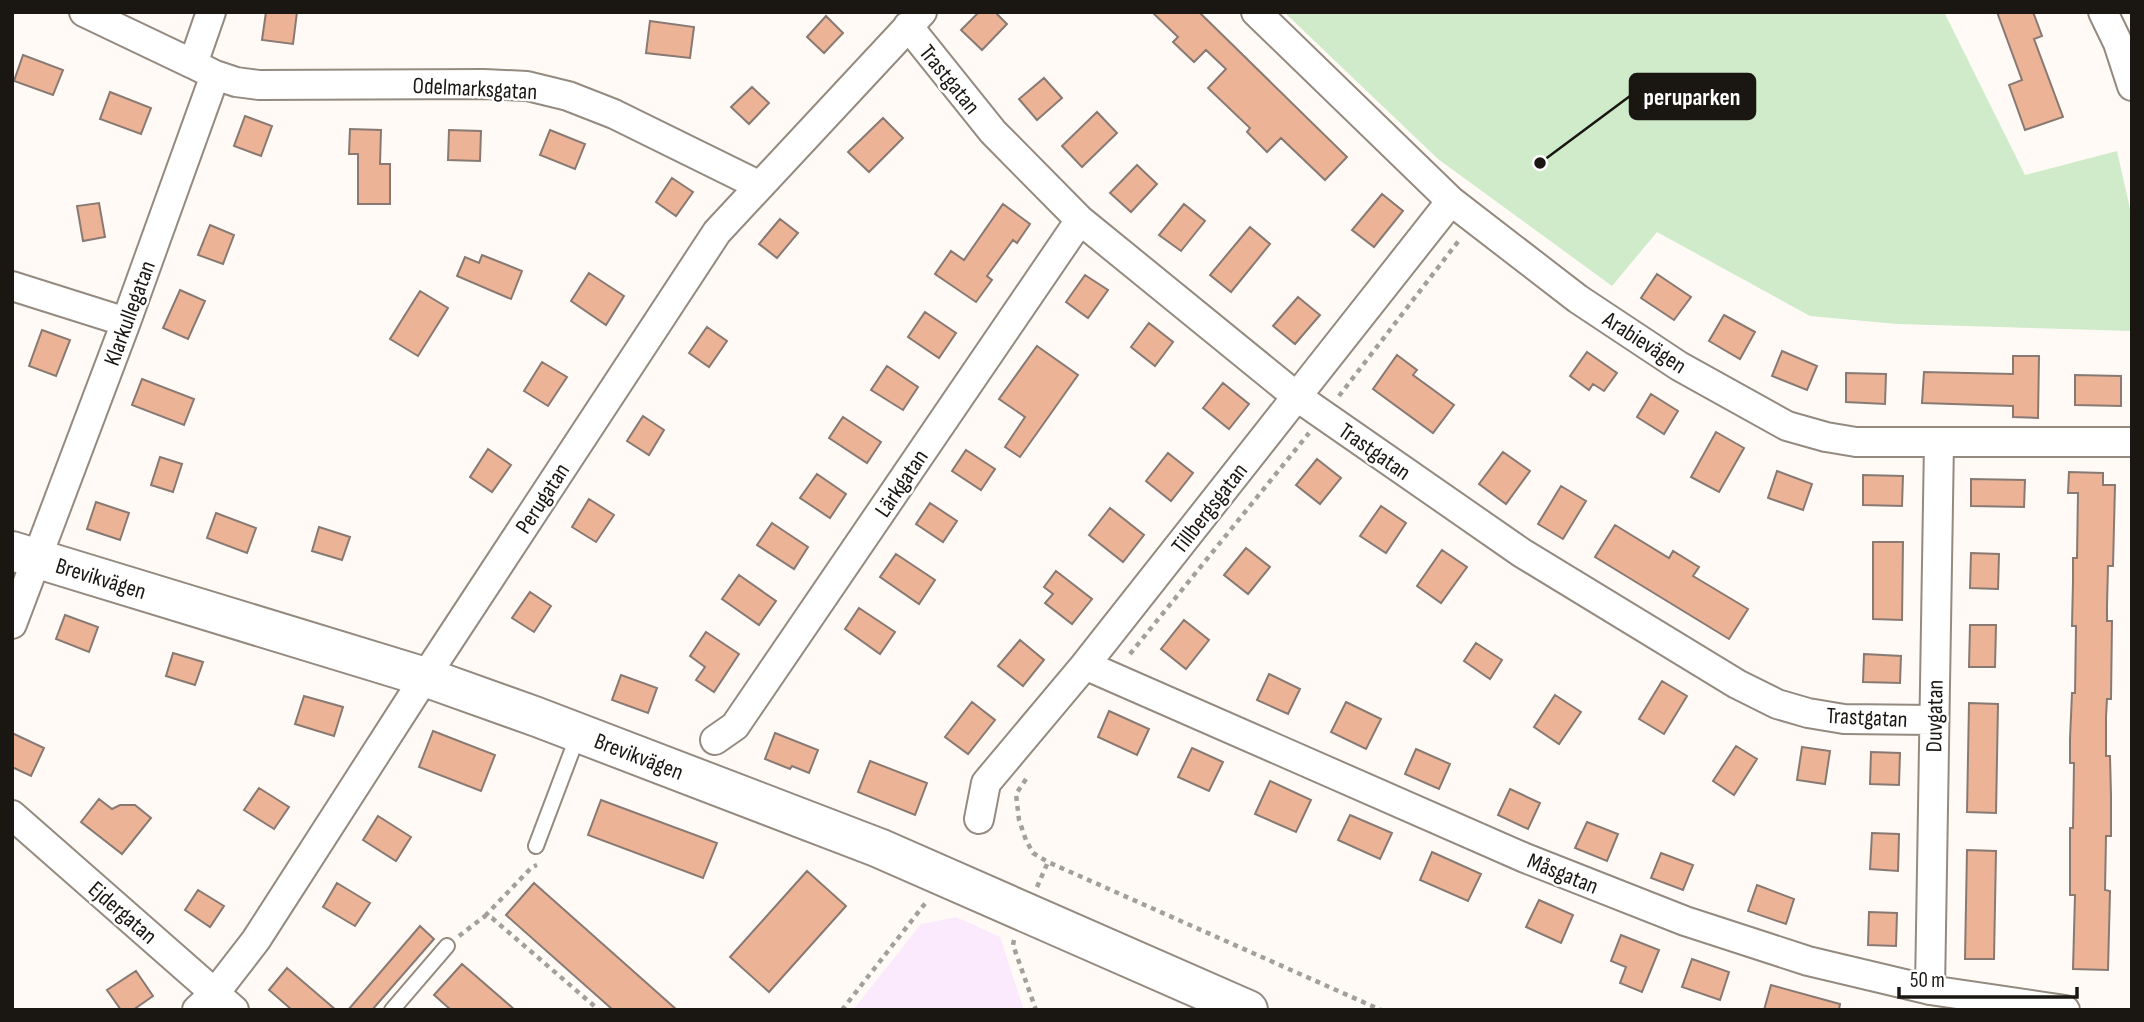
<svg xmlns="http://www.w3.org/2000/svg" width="2144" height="1022" font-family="'Sofia Sans Condensed',sans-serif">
  <rect width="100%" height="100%" fill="#fffaf5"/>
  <path fill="#fbeafd" d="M956,917l44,20 24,73h-171l68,-86z"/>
  <path fill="#cfebc9" d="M1284,12h660l81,163 92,-24 15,67v113l-235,-7 -87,-8 -153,-84 -45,54 -174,-127z"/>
  <path fill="#ecb397" stroke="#887a73" stroke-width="2" d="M266,12h31l-4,32 -31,-4z
    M979,12h16l12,12 -25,26 -21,-20z
    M1152,12h47l148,145 -22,23 -44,-42 -14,14 -20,-20 3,-4 -42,-40 18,-19 -20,-19 -12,12 -21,-20 5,-5z
    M1997,12h36l9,24 -8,3 29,78 -38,13 -16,-45 13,-5z
    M826,16l17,17 -19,20 -17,-16z
    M650,21l44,6 -4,31 -44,-5z
    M23,55l40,15 -10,25 -39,-14z
    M1044,78l18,20 -25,22 -18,-21z
    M752,87l17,16 -20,21 -18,-17z
    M110,92l41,16 -10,26 -41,-15z
    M1097,112l20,21 -35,34 -20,-21z
    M245,116l27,10 -11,30 -27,-10z
    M883,118l20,20 -34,34 -21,-20z
    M350,129l31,1 -1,34h10v40h-32v-50h-9z
    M449,130l32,1 -1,30 -32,-1z
    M550,130l35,14 -10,25 -35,-14z
    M1137,165l20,19 -26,28 -21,-19z
    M672,178l21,14 -17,24 -20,-14z
    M1382,194l21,17 -29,36 -22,-17z
    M99,203l6,34 -22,4 -6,-35z
    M1003,204l27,20 -13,19 -4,-3 -26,36 5,4 -16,22 -41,-28 16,-23 13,9z
    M1184,204l21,17 -24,30 -22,-16z
    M780,219l18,14 -21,25 -18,-14z
    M210,225l24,10 -11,29 -25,-9z
    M1250,227l20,17 -39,48 -21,-17z
    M482,255l40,16 -11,28 -54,-23 8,-19 14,6z
    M589,273l35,23 -18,29 -35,-24z
    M1657,274l34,23 -17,23 -33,-22z
    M1085,275l23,15 -20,28 -22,-16z
    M180,290l25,11 -17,38 -25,-11z
    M420,291l28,17 -30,48 -28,-17z
    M1298,297l22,18 -25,29 -22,-18z
    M925,312l31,21 -17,25 -31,-21z
    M1724,315l31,17 -15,27 -31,-18z
    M1149,323l24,19 -18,24 -24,-19z
    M707,327l20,14 -18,26 -20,-14z
    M42,330l28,10 -14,36 -27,-10z
    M1037,346l41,29 -58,82 -15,-10 20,-30 -26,-18z
    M1782,351l35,15 -10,24 -35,-14z
    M1587,352l30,21 -13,18 -11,-7 -4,6 -19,-14z
    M1397,355l20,15 -4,5 41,30 -21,28 -60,-44z
    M2013,356h26l-1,62 -25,-1v-11l-91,-3 2,-31 89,2z
    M542,362l25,15 -19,29 -24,-15z
    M887,366l31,21 -15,23 -32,-20z
    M1846,373l40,1 -1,30 -39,-2z
    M2075,375l46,1v30l-46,-1z
    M142,379l52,20 -10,26 -52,-20z
    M1223,383l26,21 -20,25 -26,-21z
    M1651,394l27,17 -14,23 -27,-17z
    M643,416l21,14 -15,25 -22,-14z
    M843,417l38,25 -14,21 -38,-25z
    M1716,432l28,16 -25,44 -28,-15z
    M488,449l23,16 -19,27 -22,-15z
    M966,450l29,19 -14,21 -29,-19z
    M1503,452l27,19 -24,33 -27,-20z
    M1168,453l25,20 -22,28 -25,-20z
    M160,457l22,7 -9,28 -22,-7z
    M1317,459l24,19 -21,26 -24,-19z
    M1777,471l35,13 -9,26 -35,-12z
    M2069,472l34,1v12h12l-2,81h-5l-1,39v16h5l-1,78h-4l-1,18v39h4l1,39v41h-5l-1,54 5,1 -2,79 -35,-1 2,-74h-5v-67h3l1,-65h-4v-24l2,-46h3l1,-67h-4l1,-45v-23h4l1,-65h-10z
    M817,474l29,20 -16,24 -30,-20z
    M1863,475l40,1 -1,30 -39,-1z
    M1971,479l54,1 -1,27 -53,-1z
    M1561,486l25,15 -23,38 -25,-15z
    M589,499l25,16 -18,27 -24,-15z
    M96,502l33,11 -9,27 -33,-11z
    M930,503l27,18 -14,21 -27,-18z
    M1381,506l25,17 -20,30 -26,-17z
    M1110,508l34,27 -21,27 -34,-27z
    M216,513l40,15 -9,25 -40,-15z
    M772,523l36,24 -14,22 -37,-24z
    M1615,525l54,33 4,-7 26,16 -6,9 55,33 -19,30 -134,-82z
    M319,527l31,10 -8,23 -30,-9z
    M1873,542h30l-1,78 -29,-1z
    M1246,548l24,19 -22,27 -24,-19z
    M1442,550l25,17 -26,36 -24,-17z
    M1971,553l28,1 -1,35 -28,-1z
    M896,554l39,26 -16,24 -39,-27z
    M1056,571l36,28 -20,25 -27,-21 8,-9 -9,-7z
    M739,575l37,26 -17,24 -37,-26z
    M530,592l21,14 -17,26 -22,-14z
    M859,608l36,24 -15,22 -35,-25z
    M65,615l33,12 -9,25 -33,-13z
    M1184,620l25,20 -23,29 -25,-20z
    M1970,625h26l-1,42h-26z
    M706,632l33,22 -25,38 -18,-12 9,-13 -15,-11z
    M1020,640l24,20 -21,26 -25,-20z
    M1476,643l26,17 -12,19 -26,-18z
    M173,653l30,9 -8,23 -29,-9z
    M1864,654l37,2 -1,27 -37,-1z
    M1269,674l31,15 -12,25 -31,-14z
    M621,675l36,13 -9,25 -36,-13z
    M1662,681l25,15 -23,38 -25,-15z
    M1555,695l26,17 -22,32 -25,-17z
    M304,696l39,11 -9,29 -39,-12z
    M972,702l23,18 -27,34 -23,-17z
    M1346,702l35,17 -15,30 -35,-17z
    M1969,703l29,1 -2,109 -29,-1z
    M1109,711l40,18 -12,26 -39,-18z
    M433,731l62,24 -14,36 -62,-24z
    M12,733l32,15 -13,28 -19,-9z
    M775,733l43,17 -9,23 -17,-7 -2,3 -25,-10z
    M1736,746l21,13 -23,36 -21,-14z
    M1802,747l28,4 -5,33 -28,-4z
    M1192,748l31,14 -14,29 -31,-14z
    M1416,749l34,15 -11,25 -34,-15z
    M1871,752l29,1 -1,32 -29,-1z
    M870,761l57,22 -12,32 -57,-23z
    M1270,781l41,19 -15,32 -41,-18z
    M259,788l30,19 -15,22 -30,-19z
    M1510,789l30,14 -12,26 -30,-14z
    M99,799l13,10 8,-4h15l16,13 -29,36 -41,-32z
    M601,800l116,43 -14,35 -115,-43z
    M1350,815l42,18 -12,26 -42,-19z
    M378,816l33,21 -15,24 -33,-21z
    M1587,822l31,12 -11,27 -32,-13z
    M1872,833l27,1 -1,37 -28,-2z
    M1967,850l29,1 -2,108h-29z
    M1432,852l49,22 -13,27 -48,-21z
    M1661,853l32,12 -10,25 -32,-12z
    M807,871l39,35 -77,86 -39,-35z
    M337,883l33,20 -15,23 -32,-19z
    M534,883l143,127h-64l-107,-95z
    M1757,885l37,14 -8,25 -38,-13z
    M198,890l26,16 -14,21 -25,-17z
    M1539,900l34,15 -12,28 -35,-16z
    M1869,912l28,1 -1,33 -28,-1z
    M420,926l14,13 -62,71h-24z
    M1621,935l38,15 -17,42 -22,-9 6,-16 -15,-6z
    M1692,959l37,13 -9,28 -38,-13z
    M462,964l53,46h-64l-17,-15z
    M287,968l49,42h-44l-23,-20z
    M136,971l17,25 -20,14h-12l-14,-20z
    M1771,985l69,19 -1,6h-75z"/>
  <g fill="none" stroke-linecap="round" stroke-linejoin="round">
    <g stroke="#948a7f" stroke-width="18">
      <path id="lane" d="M536,846l42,-111
        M392,1010l55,-64"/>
    </g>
    <g stroke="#948a7f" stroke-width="32">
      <path id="street" d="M84,12l109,52
        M1256,12l195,189 127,98 101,67 108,60 39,11 30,5h276
        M2103,12l15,31 14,43
        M908,26l85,106 87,88 216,176 226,157 215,131 40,20 31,9 36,6 90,1
        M215,75l21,7 23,3 225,-1 43,2 41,10 46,18 144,71
        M12,286l114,36
        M12,624l114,-302 89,-247 -22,-11 18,-52
        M1085,665l440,193 160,63 123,40 122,29 135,20
        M715,740l20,-14 345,-506
        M12,815l222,195
        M979,819l7,-36 99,-118 366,-464
        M1930,990l9,-548
        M197,1010l18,-17 41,-53 169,-263 292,-445 205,-220"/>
    </g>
    <g stroke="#948a7f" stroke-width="42">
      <path id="secondary" d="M12,551l413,126 112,40 342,131 369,162"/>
    </g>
    <path stroke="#a39f9a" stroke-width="4.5" stroke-dasharray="5 5" stroke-linecap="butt" d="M1339,396l121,-157
      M1130,654l179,-221
      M1026,779l-10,15 3,26 7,20 7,13 15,9
      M1037,887l11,-25 333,148
      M485,916l47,-49 5,-2
      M459,936l26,-20 7,2 107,92
      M1014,940l-1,5 23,65
      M842,1010l85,-109"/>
    <use href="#lane" stroke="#fff" stroke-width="14"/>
    <use href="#street" stroke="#fff" stroke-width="28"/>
    <use href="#secondary" stroke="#fff" stroke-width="38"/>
  </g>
  <g text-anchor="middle" stroke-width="5" stroke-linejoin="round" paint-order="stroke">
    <g font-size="23" fill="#1a1612" stroke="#fff">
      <text transform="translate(950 79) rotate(51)" y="8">Trastgatan</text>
      <text transform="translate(475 88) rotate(3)" y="8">Odelmarksgatan</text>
      <text transform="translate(129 313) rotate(-70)" y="8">Klarkullegatan</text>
      <text transform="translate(1645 342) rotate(33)" y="8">Arabievägen</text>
      <text transform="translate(1375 451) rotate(35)" y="8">Trastgatan</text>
      <text transform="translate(901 483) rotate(-56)" y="8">Lärkgatan</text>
      <text transform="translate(542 498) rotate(-57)" y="8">Perugatan</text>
      <text transform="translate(1209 508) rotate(-52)" y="8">Tillbergsgatan</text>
      <text transform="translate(101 578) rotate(17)" y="8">Brevikvägen</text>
      <text transform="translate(1934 716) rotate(-89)" y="8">Duvgatan</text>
      <text transform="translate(1867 717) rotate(3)" y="8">Trastgatan</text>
      <text transform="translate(639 756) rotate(21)" y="8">Brevikvägen</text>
      <text transform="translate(1563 873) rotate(22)" y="8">Måsgatan</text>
      <text transform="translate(123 912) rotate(41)" y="8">Ejdergatan</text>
    </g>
  </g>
  <path fill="none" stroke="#1a1612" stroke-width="2.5" d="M1540 163L1630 96"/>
  <circle fill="#1a1612" stroke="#fff" stroke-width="2.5" cx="1540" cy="163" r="7"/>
  <rect fill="#1a1612" stroke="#1a1612" stroke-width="2.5" x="1630" y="74" width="125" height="45" rx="7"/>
  <g font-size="24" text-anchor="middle" font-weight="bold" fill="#fff">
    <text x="1692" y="105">peruparken</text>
  </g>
  <rect width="2144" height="1022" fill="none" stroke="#1a1612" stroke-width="28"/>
  <path d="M1899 987v10h178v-10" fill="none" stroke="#1a1612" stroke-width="3.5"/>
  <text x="1910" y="987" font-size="21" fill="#1a1612" stroke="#ffffff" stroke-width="5" paint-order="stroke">50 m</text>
</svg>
